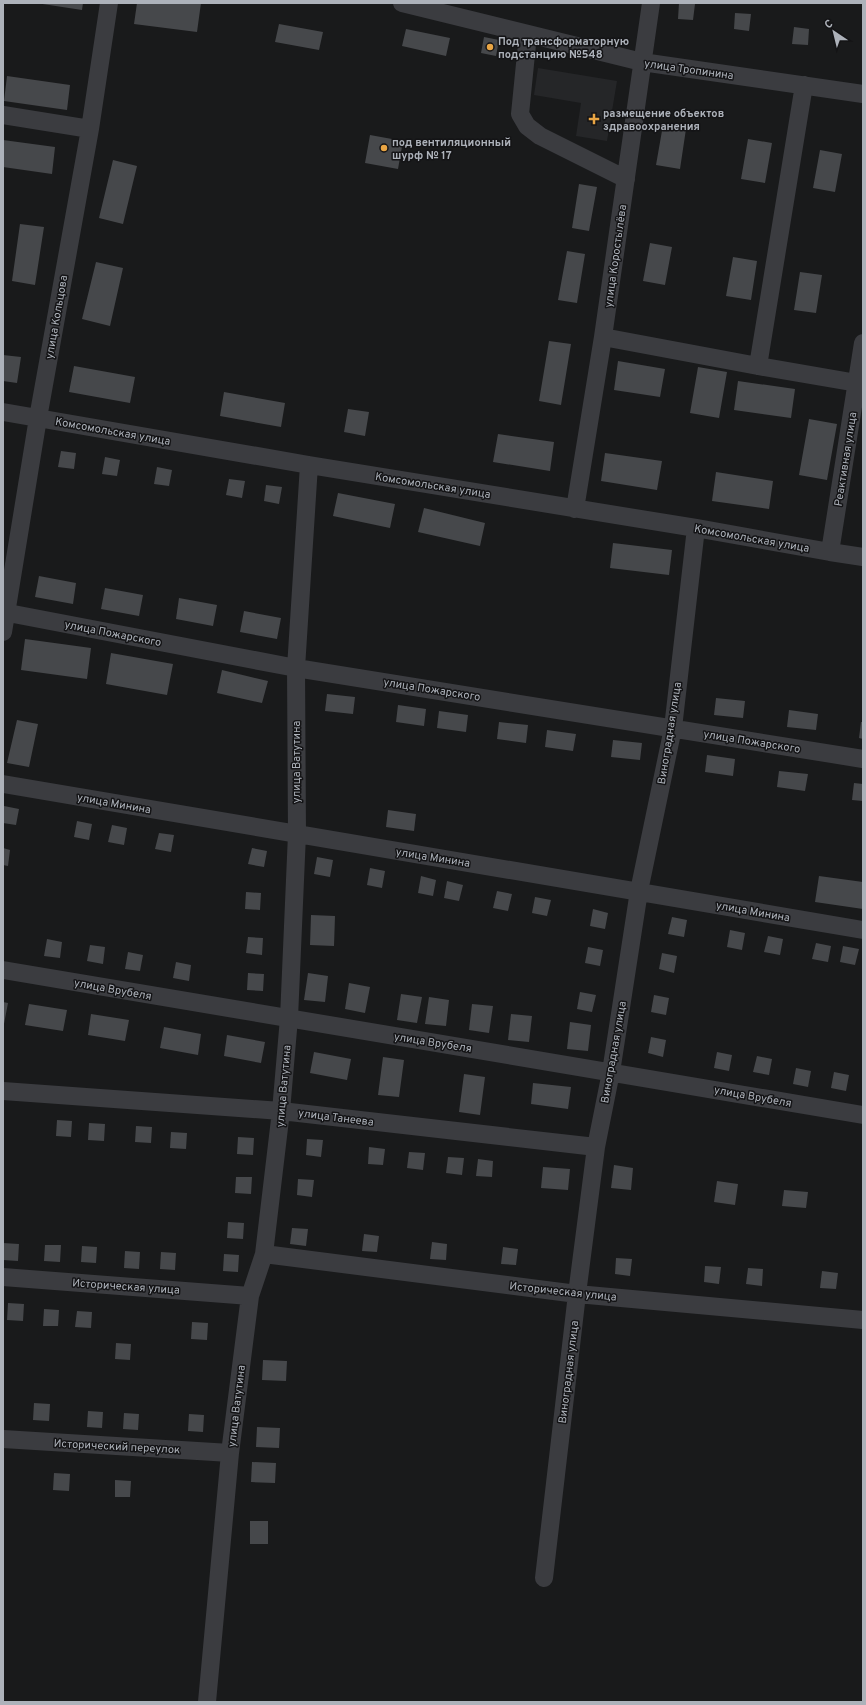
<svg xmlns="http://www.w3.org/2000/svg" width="866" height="1705" font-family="Overpass,sans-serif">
  <rect width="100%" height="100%" fill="#191a1b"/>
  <path fill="#252628" d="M538,68l79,13 -10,60 -31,-5 5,-33 -47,-8z"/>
  <path fill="#46484b" d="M36,3h47l-1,7z
    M137,3h64l-4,29 -63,-8z
    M679,3l16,1 -2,16 -15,-1z
    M735,13l16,1 -2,17 -15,-2z
    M279,24l44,8 -4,18 -44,-8z
    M794,27l15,2 -1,16 -16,-1z
    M406,29l44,9 -4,18 -44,-10z
    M484,37l15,3 -3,16 -15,-3z
    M7,76l63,9 -3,25 -63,-9z
    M663,125l23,4 -6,40 -24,-4z
    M370,135l33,6 -5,28 -33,-6z
    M748,139l24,4 -7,40 -24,-4z
    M3,140l52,7 -3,27 -49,-7z
    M820,150l22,4 -7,38 -22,-4z
    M113,160l24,6 -14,58 -24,-6z
    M579,184l18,3 -8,44 -17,-3z
    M20,224l24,3 -9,58 -23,-4z
    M650,243l22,4 -7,38 -22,-4z
    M567,251l18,3 -8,49 -19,-3z
    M733,257l24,4 -6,39 -25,-4z
    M96,262l27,6 -13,58 -28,-7z
    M800,272l22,3 -6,38 -22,-3z
    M549,341l22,3 -10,61 -22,-4z
    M3,355l18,2 -4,26 -14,-2z
    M618,361l47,8 -5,28 -46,-7z
    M74,366l61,11 -5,26 -61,-11z
    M698,367l29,5 -8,46 -29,-5z
    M738,381l57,8 -4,29 -57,-8z
    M224,392l61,11 -4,24 -61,-11z
    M348,409l21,3 -4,24 -21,-4z
    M809,419l28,5 -10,56 -28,-5z
    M498,434l56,8 -4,29 -57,-9z
    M61,451l15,2 -2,16 -16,-2z
    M605,453l57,8 -5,29 -56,-9z
    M105,457l15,3 -3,16 -15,-2z
    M157,467l15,3 -3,16 -15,-2z
    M716,472l57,9 -4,28 -57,-8z
    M229,479l16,2 -3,17 -16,-3z
    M266,485l16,2 -3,17 -15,-3z
    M338,493l57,11 -5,24 -57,-12z
    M424,508l61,15 -5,23 -62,-14z
    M613,543l59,7 -3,25 -59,-7z
    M39,576l37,7 -3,21 -38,-7z
    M105,588l38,7 -4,21 -38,-7z
    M179,598l38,7 -4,21 -37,-7z
    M244,611l37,7 -4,21 -37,-7z
    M25,639l66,9 -4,31 -66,-9z
    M111,653l62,11 -6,31 -61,-11z
    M222,670l46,11 -6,22 -45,-10z
    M327,694l28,3 -2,17 -28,-3z
    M716,698l29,3 -2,17 -29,-3z
    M398,705l28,4 -2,17 -28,-4z
    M789,710l29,4 -2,16 -29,-3z
    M439,711l29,4 -2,17 -29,-4z
    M17,720l21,4 -9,43 -22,-4z
    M499,722l29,3 -2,18 -29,-4z
    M861,722h2v17l-4,-1z
    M547,730l29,4 -3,17 -28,-4z
    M613,740l29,3 -2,17 -29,-3z
    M707,755l28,4 -2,17 -28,-4z
    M779,771l29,3 -3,17 -28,-4z
    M854,783l9,1v17l-11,-1z
    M4,806l15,3 -3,16 -13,-2z
    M388,810l28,4 -2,17 -28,-4z
    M77,821l15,3 -3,16 -15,-3z
    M112,825l15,3 -3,17 -16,-3z
    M159,833l15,2 -3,17 -16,-3z
    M3,848l7,2 -2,16 -5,-1z
    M252,848l15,3 -3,16 -16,-3z
    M317,857l16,3 -3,17 -16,-3z
    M370,868l15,3 -3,17 -15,-3z
    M421,876l15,4 -3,16 -15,-3z
    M819,876l44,6v27l-48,-7z
    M447,881l16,4 -4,16 -15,-3z
    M497,891l15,3 -4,17 -15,-3z
    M246,892l15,1 -1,17 -15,-1z
    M535,897l16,3 -4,16 -15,-3z
    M593,909l15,4 -3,16 -15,-3z
    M311,915l24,1 -1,30 -24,-1z
    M672,917l15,3 -3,17 -16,-3z
    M730,930l15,3 -3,17 -15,-3z
    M768,936l15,3 -3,16 -16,-3z
    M248,937l15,1 -1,17 -16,-2z
    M47,939l15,3 -2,16 -16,-2z
    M816,943l15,3 -3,16 -16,-3z
    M90,945l15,2 -2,17 -16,-3z
    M843,946l16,3 -4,16 -15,-3z
    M588,947l15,3 -3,16 -15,-3z
    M128,952l15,3 -3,16 -15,-2z
    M662,953l15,3 -3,17 -15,-4z
    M176,962l15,3 -2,16 -16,-3z
    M248,973l16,1 -1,17 -16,-1z
    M308,973l20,3 -3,26 -21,-2z
    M349,983l21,4 -5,26 -20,-4z
    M580,992l16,3 -4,17 -15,-3z
    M401,994l21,3 -5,26 -20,-3z
    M654,995l15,3 -3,17 -15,-3z
    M429,997l20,3 -3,26 -21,-2z
    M3,1002l5,1 -4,21h-1z
    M29,1004l38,6 -4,21 -38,-6z
    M472,1004l21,2 -4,27 -20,-3z
    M91,1014l38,6 -4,21 -37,-6z
    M511,1014l21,2 -3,26 -21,-2z
    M570,1022l21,3 -3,26 -21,-2z
    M164,1027l37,7 -3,21 -38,-7z
    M227,1035l38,7 -4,21 -37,-7z
    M651,1037l15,3 -3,17 -15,-4z
    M314,1052l37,7 -4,21 -37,-7z
    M717,1052l15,3 -3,16 -15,-3z
    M757,1056l15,3 -3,16 -16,-3z
    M383,1057l21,3 -5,37 -21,-2z
    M796,1068l15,3 -3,16 -15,-3z
    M834,1072l15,3 -3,16 -15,-3z
    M464,1074l21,3 -5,38 -21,-3z
    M533,1083l38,4 -3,22 -37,-5z
    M57,1120l15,1 -1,16 -15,-1z
    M89,1123l16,1 -1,17 -16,-1z
    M136,1126l16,1 -1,16 -16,-1z
    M171,1132l16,1 -1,16 -16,-1z
    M238,1137l16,1 -1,17 -16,-1z
    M307,1139l16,1 -2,17 -15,-2z
    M369,1147l16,2 -2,16 -15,-1z
    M409,1152l16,1 -2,17 -16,-2z
    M448,1157l16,1 -2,17 -16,-2z
    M478,1159l15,2 -1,16 -16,-1z
    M614,1165l19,3 -2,22 -20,-2z
    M543,1167l27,2 -2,21 -27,-2z
    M236,1177h16l-1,17 -16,-1z
    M298,1179l16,1 -2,17 -15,-2z
    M717,1181l21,3 -3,21 -21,-3z
    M784,1190l24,2 -2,16 -24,-2z
    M228,1222l16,1 -1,16 -16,-1z
    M292,1228l16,1 -2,17 -16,-2z
    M364,1234l15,2 -2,16 -15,-1z
    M432,1242l15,2 -1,16 -16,-1z
    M3,1243l16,1 -1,17 -15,-1z
    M45,1245h16l-1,17 -16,-1z
    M82,1246l15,1 -1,16 -15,-1z
    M503,1247l15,2 -2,16 -15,-1z
    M125,1251l15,1 -1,17 -15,-1z
    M161,1252l15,1 -1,17 -15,-1z
    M224,1254l15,1 -1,17 -15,-1z
    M616,1258l16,1 -2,17 -15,-2z
    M705,1266l16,1 -2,17 -15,-2z
    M748,1268l15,1 -1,17 -16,-2z
    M822,1271l16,2 -2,16 -16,-1z
    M8,1303l16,1 -1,17 -16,-1z
    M44,1309l15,1 -1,16h-15z
    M77,1311l15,1 -1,16 -16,-1z
    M192,1322l16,1 -1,17 -16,-1z
    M116,1343l15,1 -1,16 -15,-1z
    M263,1360l24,1 -1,20 -24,-1z
    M34,1403l16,1 -1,17 -16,-1z
    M88,1411l15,1 -1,16 -15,-1z
    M124,1413l15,1 -1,16 -15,-1z
    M189,1414l15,1 -1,17 -15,-1z
    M257,1427l23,1 -1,20 -23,-1z
    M252,1462l24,1 -1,20 -24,-1z
    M54,1473l16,1 -1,17 -16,-1z
    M115,1480l16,1 -1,16h-15z
    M250,1521h18v23h-18z"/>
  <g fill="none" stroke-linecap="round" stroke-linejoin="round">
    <path stroke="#3b3c40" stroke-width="18" d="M402,3l240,59 221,32
      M528,34l-8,80 7,12 13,10 86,43
      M3,115l87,14
      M603,337l155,29 99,17
      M758,366l46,-281
      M3,412l306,53 387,63 134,24 33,5
      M575,509l28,-172 48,-334
      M830,552l33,-209
      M3,612l293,56 567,91
      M3,632l35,-214 52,-289 19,-126
      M3,784l860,146
      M3,970l860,145
      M3,1091l278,20 315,36
      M264,1254l313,40 286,26
      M3,1277l247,19
      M3,1439l227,14
      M544,1578l33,-284 19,-147 15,-75 28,-181 34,-163 23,-200
      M207,1702l23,-249 20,-157 14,-42 17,-143 8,-93 8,-184 -1,-166 13,-203"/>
  </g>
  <g fill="#e9a544" stroke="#141416" stroke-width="1.5">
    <circle cx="490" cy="47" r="4"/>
    <path d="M592 113h4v4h4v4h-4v4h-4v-4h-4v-4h4z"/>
    <circle cx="384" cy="148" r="4"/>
  </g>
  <g text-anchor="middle" stroke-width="3" stroke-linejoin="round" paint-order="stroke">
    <g font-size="11" font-weight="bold" fill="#adb2ba" stroke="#141416" text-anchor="start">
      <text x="498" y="45">Под трансформаторную<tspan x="498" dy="13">подстанцию №548</tspan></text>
      <text x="603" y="117">размещение объектов<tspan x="603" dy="13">здравоохранения</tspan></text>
      <text x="392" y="146">под вентиляционный<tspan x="392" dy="13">шурф № 17</tspan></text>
    </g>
    <g font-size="11" fill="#adb2ba" stroke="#141416">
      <text transform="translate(689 69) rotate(8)" y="4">улица Тропинина</text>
      <text transform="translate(615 256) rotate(-82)" y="4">улица Коростылёва</text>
      <text transform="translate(56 317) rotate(-80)" y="4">улица Кольцова</text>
      <text transform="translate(113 431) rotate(10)" y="4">Комсомольская улица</text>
      <text transform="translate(845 459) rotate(-81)" y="4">Реактивная улица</text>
      <text transform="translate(433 485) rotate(9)" y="4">Комсомольская улица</text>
      <text transform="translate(752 538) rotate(10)" y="4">Комсомольская улица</text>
      <text transform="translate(113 633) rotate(11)" y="4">улица Пожарского</text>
      <text transform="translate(432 689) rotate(9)" y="4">улица Пожарского</text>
      <text transform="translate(669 733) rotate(-81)" y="4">Виноградная улица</text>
      <text transform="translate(752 741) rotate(9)" y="4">улица Пожарского</text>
      <text transform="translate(296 762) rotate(-90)" y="4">улица Ватутина</text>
      <text transform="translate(114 803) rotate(10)" y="4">улица Минина</text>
      <text transform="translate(433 857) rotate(9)" y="4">улица Минина</text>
      <text transform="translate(753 911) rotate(10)" y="4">улица Минина</text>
      <text transform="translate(113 989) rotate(10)" y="4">улица Врубеля</text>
      <text transform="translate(433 1042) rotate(9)" y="4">улица Врубеля</text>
      <text transform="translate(613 1052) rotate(-80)" y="4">Виноградная улица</text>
      <text transform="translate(283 1086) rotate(-85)" y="4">улица Ватутина</text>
      <text transform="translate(753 1096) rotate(10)" y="4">улица Врубеля</text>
      <text transform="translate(336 1117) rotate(7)" y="4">улица Танеева</text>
      <text transform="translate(126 1286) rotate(4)" y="4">Историческая улица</text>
      <text transform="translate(563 1291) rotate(6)" y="4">Историческая улица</text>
      <text transform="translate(568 1372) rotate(-83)" y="4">Виноградная улица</text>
      <text transform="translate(236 1406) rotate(-83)" y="4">улица Ватутина</text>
      <text transform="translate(117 1446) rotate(3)" y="4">Исторический переулок</text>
    </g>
  </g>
  <rect width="866" height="1705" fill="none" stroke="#adb2ba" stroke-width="8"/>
  <g transform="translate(834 32) rotate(325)" stroke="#141416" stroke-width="3" paint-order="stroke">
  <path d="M0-3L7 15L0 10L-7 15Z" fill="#adb2ba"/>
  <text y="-6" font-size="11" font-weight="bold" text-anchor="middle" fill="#adb2ba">С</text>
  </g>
</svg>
